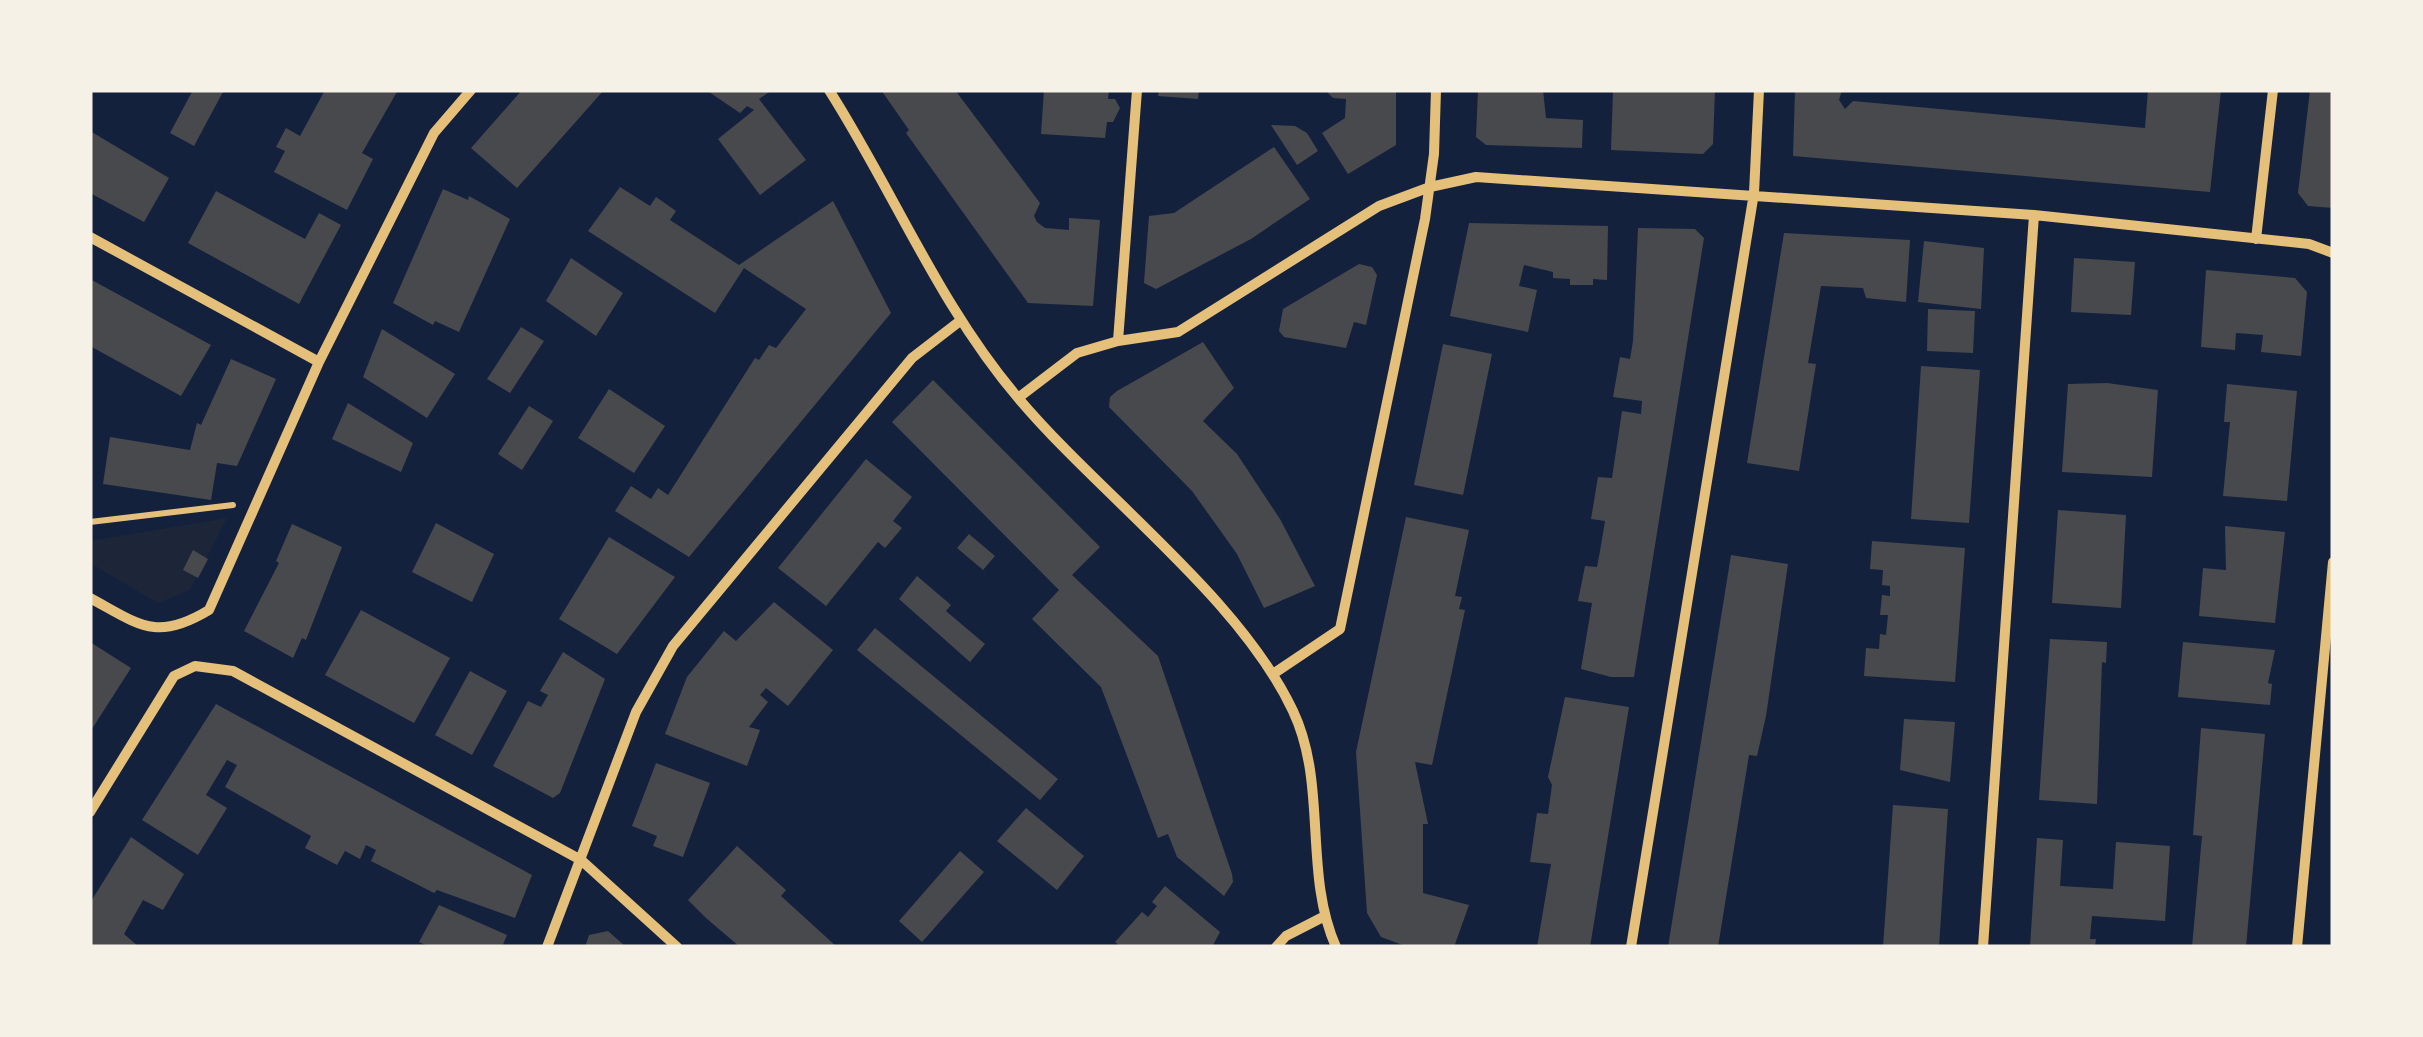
<svg xmlns="http://www.w3.org/2000/svg" width="2423" height="1037" font-family="Bitter,serif">
  <rect width="100%" height="100%" fill="#14213d"/>
  <path fill="#1d2539" d="M227,518l-37,72 -32,13 -68,-40v-22z"/>
  <path fill="#48494c" d="M193,90h31l-30,56 -24,-13z
    M325,90h73l-36,63 11,6 -26,51 -73,-38 11,-21 -9,-4 10,-19 14,8z
    M522,90h82l-87,98 -46,-40z
    M706,90h66l-13,9 47,61 -46,35 -42,-56 36,-29 -7,-4 -7,7z
    M881,90h74l85,113 -6,13 3,6 8,6 24,2v-12l31,2 -7,86 -65,-3 -122,-170 3,-3z
    M1044,90h65l-1,9h7l5,9 -7,14h-6l-2,16 -64,-4z
    M1159,90h40l-1,9 -40,-3z
    M1325,90h71v55l-48,29 -26,-41 23,-15 1,-19 -13,-1z
    M1478,90h65l3,28 37,2 -1,28 -96,-3 -10,-8z
    M1613,90h102l-2,54 -10,10 -92,-4z
    M1795,90h47l-3,10 6,9 8,-8 292,27 3,-38h73l-11,102 -417,-36z
    M2310,90h23v118l-25,-2 -10,-13z
    M1271,125l24,1 12,7 11,18 -21,14z
    M90,131l79,47 -25,44 -54,-29z
    M1274,147l36,52 -59,40 -95,50 -12,-6 5,-67 25,-3z
    M620,187l30,19 6,-9 20,14 -6,9 69,45 94,-64 58,112 -202,244 -74,-46 16,-25 20,13 7,-11 10,7 87,-137 4,2 10,-15 7,3 30,-39 -62,-41 -29,45 -127,-82z
    M443,189l25,11 1,-4 41,23 -51,113 -24,-11 -2,4 -40,-22z
    M216,191l89,48 14,-26 22,12 -42,79 -111,-61z
    M1469,223l139,3 -1,54 -14,-1v6h-23v-6l-17,-1v-6l-29,-7 -5,21 18,4 -9,42 -78,-16z
    M1638,228l57,1 9,9 -70,439h-23l-30,-8 11,-66 -14,-2 7,-35 12,1 3,-16 5,-30 -14,-2 7,-42 14,1 10,-67 19,3 1,-13 -29,-4 7,-40 10,2 3,-18z
    M1784,233l126,7 -4,62 -40,-4 -3,-10 -42,-2 -13,77 8,1 -17,107 -52,-8z
    M1924,241l60,7 -3,61 -63,-7z
    M571,258l52,35 -27,43 -50,-35z
    M2074,258l61,4 -4,53 -60,-3z
    M1359,264l13,3 5,8 -11,50 -12,-3 -8,26 -62,-11 -5,-6 4,-22z
    M2206,270l89,8 12,14 -6,64 -40,-4 2,-17 -27,-2 -1,17 -34,-3z
    M90,279l121,66 -30,51 -91,-50z
    M1928,309l47,2 -2,42 -46,-2z
    M521,327l23,14 -34,52 -23,-14z
    M382,329l73,45 -28,44 -64,-41z
    M1203,342l31,46 -31,33 34,33 43,65 35,67 -51,22 -27,-54 -45,-63 -83,-84 1,-10 7,-6z
    M1443,344l49,10 -29,141 -49,-10z
    M231,359l45,20 -39,87 -20,-3 -6,37 -108,-16 7,-47 80,13 7,-27 4,2z
    M1921,366l59,4 -11,153 -58,-4z
    M933,380l167,167 -28,28 86,81 74,218 1,8 -9,14 -47,-39 -9,-23 -10,4 -57,-151 -69,-68 27,-29 -167,-168z
    M2107,383l51,7 -6,87 -90,-5 6,-88z
    M2227,384l70,7 -10,110 -64,-5 7,-74h-6z
    M609,389l56,37 -31,47 -56,-35z
    M348,403l65,40 -12,29 -69,-33z
    M529,406l24,15 -31,49 -24,-16z
    M866,459l46,38 -19,24 9,7 -17,20 -7,-6 -52,64 -48,-38z
    M2058,510l68,5 -5,93 -69,-5z
    M1406,517l63,13 -14,66 7,1 -3,12 6,1 -33,155 -17,-3 13,62h-5v69l46,12 -15,42h-46l-27,-10 -14,-24 -11,-161z
    M436,523l58,31 -22,48 -60,-30z
    M292,524l50,23 -36,93 -4,-2 -9,20 -49,-27 35,-68 -3,-2z
    M2225,526l60,6 -10,91 -76,-7 4,-48 23,2z
    M969,534l26,22 -12,14 -26,-22z
    M609,537l66,40 -58,77 -58,-35z
    M1872,541l93,7 -10,134 -91,-6 2,-28 13,1 1,-15 6,1 2,-20h-8l2,-20 8,1v-10l-8,-1 1,-15 -13,-1z
    M193,550l15,9 -10,19 -15,-8z
    M1731,555l57,9 -22,152 -9,40 -8,-1 -31,192h-50z
    M917,576l34,29 -5,6 39,33 -15,18 -71,-63z
    M774,602l59,48 -45,56 -22,-18 -6,7 8,7 -19,25 11,3 -13,36 -82,-32 22,-57 37,-46 12,10z
    M361,610l89,48 -36,65 -89,-48z
    M875,628l183,151 -18,21 -183,-150z
    M2050,639l57,3 -1,21 -4,-1 -5,142 -58,-4z
    M90,642l41,26 -41,64z
    M2183,642l92,8 -7,33 4,1 -2,21 -92,-8z
    M563,652l42,27 -45,114 -7,5 -60,-32 35,-65 13,6 7,-12 -8,-4z
    M470,671l37,20 -35,64 -37,-20z
    M1565,697l64,10 -39,240h-53l14,-83 -21,-2 7,-49 11,1 4,-29 -4,-8z
    M216,704l316,171 -17,43 -78,-28 -3,3 -63,-32 5,-11 -10,-5 -6,14 -15,-8 -8,14 -32,-17 6,-12 -86,-49 12,-22 -10,-5 -21,35 21,13 -29,47 -56,-35z
    M1904,719l51,3 -5,60 -50,-12z
    M2201,728l64,6 -19,213h-54l10,-111 -9,-1z
    M656,763l54,20 -27,74 -30,-11 4,-10 -25,-10z
    M1893,805l55,4 -9,138h-56z
    M1026,808l58,48 -27,34 -60,-49z
    M131,837l53,37 -21,36 -20,-10 -19,34 15,13h-49v-44z
    M2037,838l26,2 -3,46 53,3 3,-47 54,4 -5,75 -73,-5 -2,23h6l-1,8h-65z
    M737,846l49,44 -5,6 56,51h-97l-34,-29 -18,-18z
    M960,851l24,21 -62,70 -23,-21z
    M1165,886l55,46 -8,15h-91l-6,-5 27,-30 6,5 9,-11 -5,-4z
    M439,905l68,30 -5,12h-72l-11,-5z
    M608,931l18,16h-41l4,-12z"/>
  <g fill="none" stroke-linecap="round" stroke-linejoin="round">
    <path stroke="#e5c07b" stroke-width="6" d="M90,522l143,-17"/>
    <path stroke="#e5c07b" stroke-width="10" d="M829,90c65,102 111,217 190,309 83,98 220,198 274,312 35,74 10,162 43,236
      M90,237l229,125
      M2256,239l17,-149
      M1118,341l19,-251
      M1018,398l59,-45 41,-12 60,-9 201,-126 51,-19 46,-10 558,38 275,29 24,9
      M90,598c50,27 66,44 119,12l110,-248 115,-229 37,-43
      M1273,674l67,-45 85,-410 9,-65 2,-64
      M90,812l84,-136 21,-10 38,5 348,189 96,87
      M547,947l89,-235 37,-66 239,-288 48,-37
      M1276,947l10,-11 37,-19
      M1631,947l123,-754 5,-103
      M1983,947l51,-732
      M2297,947l36,-385"/>
  </g>
  <rect width="2423" height="1037" fill="none" stroke="#f6f1e7" stroke-width="185"/>
</svg>
